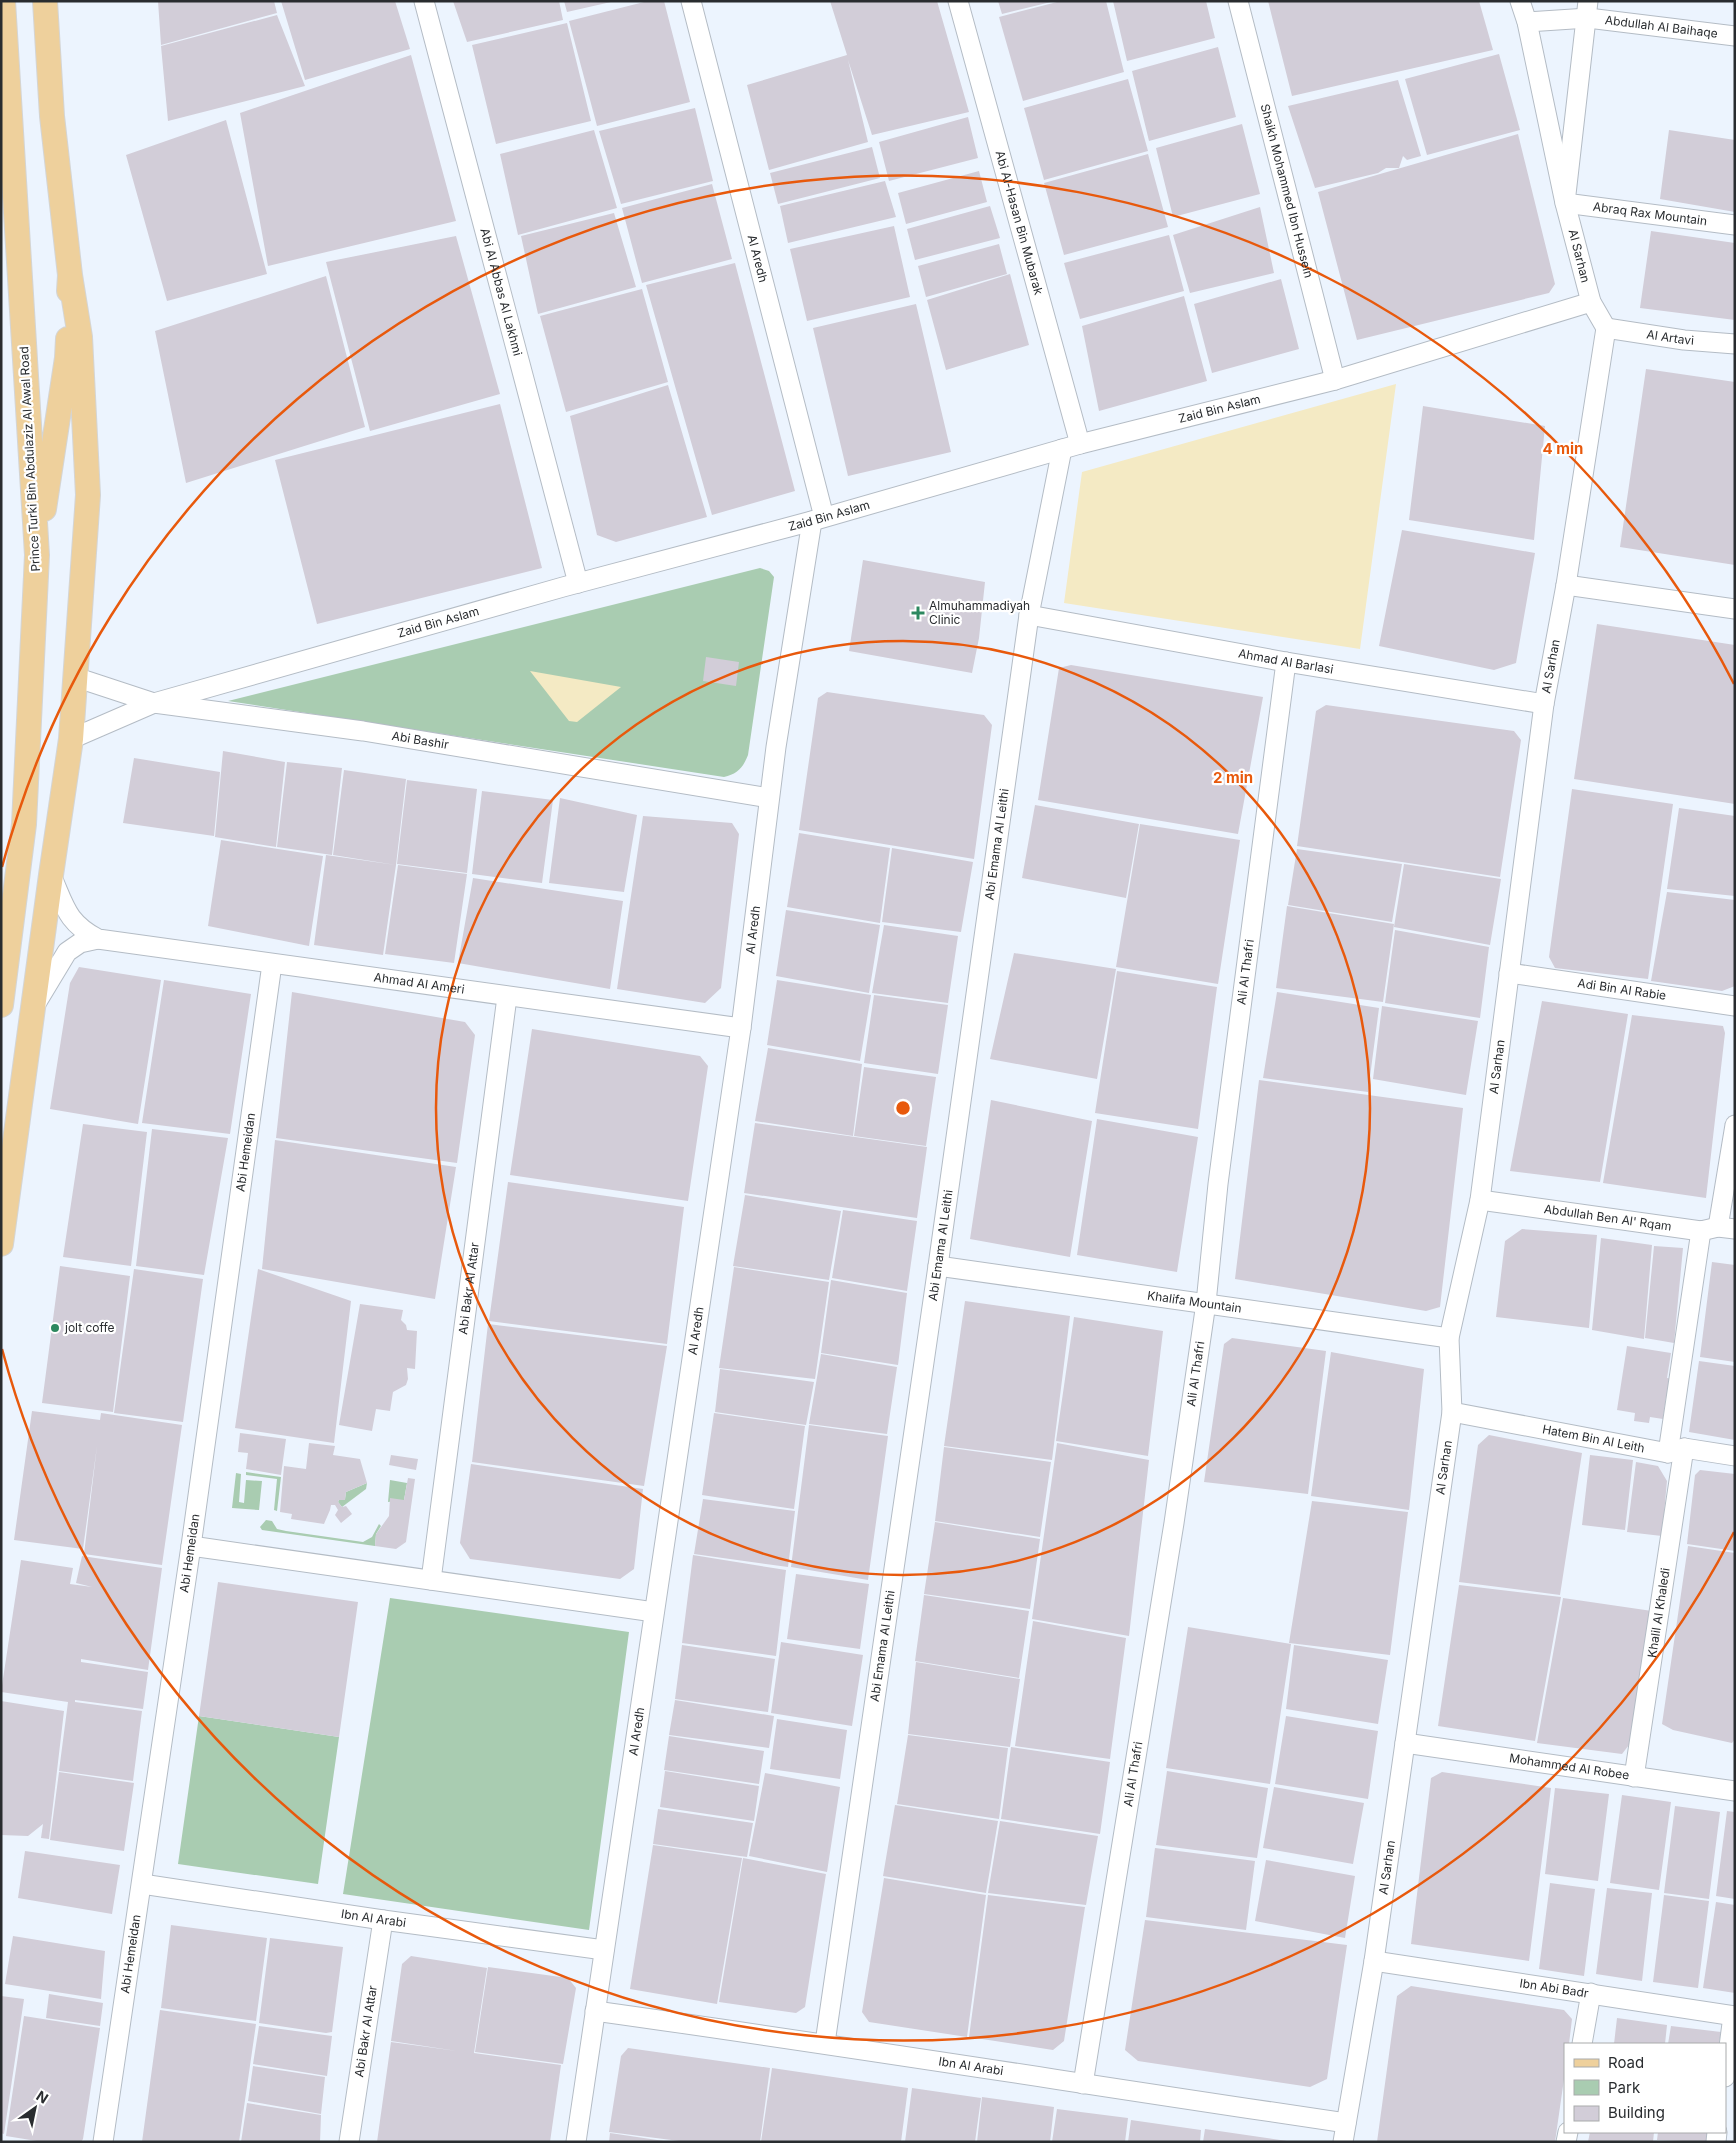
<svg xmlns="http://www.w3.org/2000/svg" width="1736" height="2143" font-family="Inter,sans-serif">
  <rect width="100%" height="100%" fill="#ecf4fe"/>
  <path fill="#a9ccb1" d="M760,568l9,3 5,6 -26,178c-5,13 -11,19 -24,22l-496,-76z
    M246,1472l35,5 -4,34 -3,-1 3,-31 -31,-4z
    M236,1473l5,1 -2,28 5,1 2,-23 16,1 -3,29 -27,-2z
    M390,1480l17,3 -3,17 -16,2z
    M367,1483l-1,6 -24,18 -4,-5 1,-2 6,-1 1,-7z
    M266,1520l6,1 5,8 9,2 77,11 9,-5 7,-13 2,2 -5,8 -1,12 -113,-16 -2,-3z
    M390,1598l239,34 -40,298 -246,-36z
    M199,1716l140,21 -21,147 -140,-20z"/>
  <path fill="#f4eac4" d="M1396,384l-36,265 -296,-46 18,-131z
    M530,671l91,16 -44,35 -8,-1z"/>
  <path fill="#d2cdd8" d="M158,1h116l3,12 -116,32z
    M281,1h114l15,48 -105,31z
    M453,1h106l4,19 -96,22z
    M564,1h47v1l-44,10z
    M648,1h16l26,101 -93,24 -28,-105z
    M830,1h107l32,111 -97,23 -24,-75 20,82 -99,28 -22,-85 100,-30z
    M998,1h53v1l-49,12z
    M1061,1h45l18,71 -101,29 -24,-84z
    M1113,1h93l9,37 -88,23z
    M1268,1h211l14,49 -201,46z
    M277,15l28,71 -137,35 -7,-75z
    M567,23l24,98 -95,23 -24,-99z
    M1218,47l18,70 -87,24 -17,-70z
    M1499,54l21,76 -93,25 -22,-76z
    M411,55l45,166 -188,45 -28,-153z
    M1128,79l20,72 -104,29 -20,-72z
    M1398,80l23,76 -14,4 -4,-4 -4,12h-13l-8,5 -63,15 -27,-82z
    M695,108l18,73 -92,23 -22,-73z
    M968,117l10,41 -89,23 -10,-39z
    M226,120l41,154 -100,27 -41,-146z
    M1242,124l18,70 -87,23 -17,-69z
    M594,130l23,78 -99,27 -18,-81z
    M1669,130l66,10v72l-75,-13z
    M1518,134l37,150 -6,9 -192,47 -39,-148z
    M872,147l8,31 -102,26 -8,-31z
    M1148,154l20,73 -104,28 -20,-72z
    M979,171l8,31 -81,22 -8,-31z
    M885,181l11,36 -108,26 -8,-37z
    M712,184l20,75 -90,24 -20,-75z
    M990,206l10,32 -85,22 -8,-31z
    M1260,207l14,66 -84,20 -17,-58z
    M614,213l22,74 -98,27 -17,-78z
    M894,226l16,71 -103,24 -17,-72z
    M1651,231l84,12v77l-95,-12z
    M1169,235l15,56 -104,28 -16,-56z
    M456,236l44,158 -130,37 -44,-169z
    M999,244l8,30 -81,23 -8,-31z
    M735,263l60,228 -83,24 -66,-230z
    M1010,274l19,71 -83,25 -19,-70z
    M326,276l39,151 -179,56 -31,-152z
    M1281,279l18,70 -87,24 -18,-69z
    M642,289l26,93 -102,30 -26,-96z
    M1184,296l23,85 -108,30 -17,-85z
    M916,304l35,148 -103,24 -35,-148z
    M1646,369l89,13v183l-115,-18z
    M668,385l39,132 -91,25 -19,-7 -27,-119z
    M500,404l42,164 -225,56 -42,-164z
    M1423,406l122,20 -11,114 -125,-20z
    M1402,530l133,23 -19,110 -22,7 -115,-24z
    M863,560l122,22 -6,56 -7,35 -123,-22z
    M1597,624l138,21v159l-161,-25z
    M706,657l33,5 -3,24 -33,-5z
    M1071,665l192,32 -25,137 -200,-34 21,-132z
    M827,692l157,23 8,10 -18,134 -175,-29 19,-132z
    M1326,705l188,26 7,9 -21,137 -203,-31 19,-135z
    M223,751l62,11 -9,85 -61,-10z
    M134,758l86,14 -6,64 -91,-13z
    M287,762l55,6 -10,87 -55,-8z
    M344,770l62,9 -10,86 -63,-10z
    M407,780l70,9 -10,84 -70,-9z
    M1572,789l101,15 -25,175 -93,-11 -6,-11z
    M482,791l71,9 -11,83 -70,-9z
    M560,798l77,17 -13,77 -75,-9z
    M1035,805l104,19 -13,74 -104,-20z
    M1679,808l56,8v80l-68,-7z
    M643,816l89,7 7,11 -18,154 -16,15 -88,-14z
    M1140,824l100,16 -22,144 -102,-17z
    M799,833l91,15 -10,75 -93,-16z
    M221,840l102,16 -14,90 -101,-20z
    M892,848l81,14 -12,70 -79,-10z
    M1297,849l105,15 -10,58 -104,-17z
    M326,855l70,10 -13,90 -69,-10z
    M1404,864l97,15 -11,66 -96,-18z
    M398,865l69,9 -13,89 -69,-9z
    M473,878l150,23 -13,88 -152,-26z
    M1667,892l68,8v86l-13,5 -71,-10z
    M1287,906l107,18 -11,78 -107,-14z
    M786,910l94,15 -11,68 -93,-17z
    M884,925l74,11 -10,67 -76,-10z
    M1395,930l94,17 -9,71 -95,-15z
    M1014,953l102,16 -19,110 -107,-20z
    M79,967l82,13 -23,144 -88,-15 20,-126z
    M1117,971l100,16 -19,142 -103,-16z
    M164,980l87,14 -21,140 -88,-11z
    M777,980l94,15 -11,66 -93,-16z
    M292,992l173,30 10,13 -18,128 -181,-25z
    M1277,992l102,16 -11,84 -105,-14z
    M874,995l74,10 -10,69 -74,-11z
    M1542,1001l86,13 -28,168 -90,-11z
    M1382,1006l96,15 -12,74 -93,-16z
    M1632,1015l91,11 2,7 -19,165 -103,-15z
    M532,1029l168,27 8,10 -20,135 -178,-26z
    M768,1048l94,16 -9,72 -98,-15z
    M864,1067l72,10 -10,69 -72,-10z
    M1259,1080l204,28 -23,199 -14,4 -191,-32z
    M991,1100l101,21 -22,136 -100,-18z
    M1097,1119l101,18 -21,135 -100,-17z
    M755,1123l172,24 -10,71 -173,-25z
    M83,1124l64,8 -16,134 -68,-9z
    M152,1129l76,9 -24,137 -68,-9z
    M275,1140l181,27 -21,132 -173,-30z
    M508,1182l176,25 -17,137 -178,-23z
    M745,1195l96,16 -12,69 -96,-14z
    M843,1210l74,11 -10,70 -75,-13z
    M1522,1229l75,6 -8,93 -93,-11 9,-76z
    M1601,1238l51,7 -8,94 -52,-9z
    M1654,1246l29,2 -9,95 -29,-5z
    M1712,1262l23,3v97l-35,-5z
    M60,1266l70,10 -17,136 -71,-9z
    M734,1267l95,15 -14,97 -96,-11z
    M134,1269l69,10 -20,143 -69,-9z
    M258,1269l93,32 -17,142 -99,-15z
    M831,1280l76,13 -9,72 -77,-12z
    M965,1301l105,15 -18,144 -108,-14z
    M360,1304l43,6 -2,10 5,5 1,5 10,1 -2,38 -8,-1 1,11 -2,6 -13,7 -3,19 -14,-2 -4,22 -33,-6z
    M1074,1317l89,14 -15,125 -92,-15z
    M488,1324l179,22 -23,140 -172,-24z
    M1232,1338l94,13 -18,143 -104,-12 20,-138z
    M1627,1346l44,7 -4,25 7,1 -2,17 -6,1 -3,22 -13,-2 -1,6 -15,-2 1,-8 -18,-3z
    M1331,1352l93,17 -15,141 -98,-14z
    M821,1354l76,13 -10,67 -78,-10z
    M1699,1361l36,5v74l-46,-8z
    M720,1369l94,13 -8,43 -91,-13z
    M32,1411l68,9 1,-7 81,12 -20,140 -78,-11 13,-108 -14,103 -69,-9z
    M714,1413l91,13 -11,83 -92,-14z
    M809,1425l79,11 -20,144 -77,-13z
    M240,1433l46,6 -5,36 -35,-6 2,-16 -10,-1z
    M1489,1435l93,18 -22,142 -101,-13 19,-137z
    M309,1443l26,3 -2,9 27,4 7,24 -21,9 -1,8h-6l-1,2 4,5 4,-1 6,8 -11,9 -6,-8 3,-5 -3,-5h-4l-1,5 -6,14 -33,-5 1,-5 -12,-2 4,-46 22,3z
    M1057,1443l92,17 -20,176 -97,-17z
    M944,1447l107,15 -11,75 -105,-16z
    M391,1455l27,4 -2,11 -27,-5z
    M1590,1455l43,5 -8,70 -43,-5z
    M1636,1462l22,4 9,15 -5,55 -35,-4z
    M471,1464l172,25 -9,80 -14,10 -150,-20 -10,-16z
    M1700,1470l35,4v77l-48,-7 8,-69z
    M408,1478l7,1 -9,63 -10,7 -21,-3 1,-12 13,-18 1,-18 14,2z
    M703,1499l92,12 -7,56 -94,-13z
    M1312,1501l96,11 -18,143 -101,-12z
    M935,1522l105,17 -10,70 -106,-15z
    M1688,1546l47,7v186l-3,4 -59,-13 -11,-6z
    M693,1555l93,15 -10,86 -94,-13z
    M82,1556l80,12 -14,102 -67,-11v3l67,10 -5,37 -68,-9v2l67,9 -9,70 -74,-10 9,-69 -67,-10 20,-132 52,8 -3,16 22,3 -16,-4z
    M796,1574l73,10 -9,65 -73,-10z
    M218,1582l140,20 -19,135 -140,-21z
    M1459,1585l102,12 -26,144 -97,-15z
    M924,1595l105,16 -10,67 -104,-17z
    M1563,1598l89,13 -20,130 -10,13 -85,-11z
    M1033,1621l93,17 -16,121 -95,-13z
    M1188,1627l103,17 -21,140 -104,-16z
    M781,1642l82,13 -11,71 -81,-13z
    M682,1645l93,14 -7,53 -93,-13z
    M1294,1645l94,15 -10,64 -92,-15z
    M916,1662l104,17 -10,68 -102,-13z
    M675,1700l99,16 -5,32 -100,-13z
    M1,1701l63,10 -15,128 -8,-1 2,-14 -15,12 -27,-1z
    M1286,1716l92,15 -10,68 -93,-15z
    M777,1719l70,11 -7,49 -70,-10z
    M908,1735l100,13 -9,71 -102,-15z
    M669,1736l95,15 -5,33 -95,-14z
    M1011,1747l99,15 -10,72 -99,-15z
    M665,1771l94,15 -5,35 -94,-14z
    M1167,1771l101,17 -11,70 -101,-13z
    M59,1772l75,11 -10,68 -74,-11z
    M1442,1772l109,16 -22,173 -118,-17 20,-166z
    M765,1773l75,14 -13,85 -78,-16z
    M1274,1787l90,16 -11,61 -90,-16z
    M1555,1788l54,6 -11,87 -53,-7z
    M1622,1795l49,7 -12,88 -49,-7z
    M895,1805l103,16 -12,72 -103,-17z
    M1675,1806l45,6 -11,87 -45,-6z
    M658,1809l95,14 -6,34 -94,-13z
    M1727,1811l8,1v87l-19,-3z
    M1000,1821l98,15 -12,69 -98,-12z
    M653,1845l89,13 -25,146 -87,-15z
    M1155,1848l100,13 -9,69 -100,-13z
    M25,1851l95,14 -8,49 -94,-16z
    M743,1858l83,16 -21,133 -9,6 -77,-11z
    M1266,1860l89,16 -10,62 -90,-17z
    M884,1878l102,17 -19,142 -98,-15 -7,-10z
    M1550,1883l45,6 -11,87 -45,-7z
    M1607,1888l45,5 -10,88 -46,-7z
    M988,1895l97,12 -21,134 -11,9 -84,-13z
    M1664,1895l45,6 -11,87 -45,-6z
    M1716,1902l19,3v88l-32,-5z
    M1145,1920l202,25 -20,134 -17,8 -172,-26 -13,-11z
    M171,1925l96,13 -11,83 -95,-13z
    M13,1936l92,15 -4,48 -96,-15z
    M270,1938l73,9 -11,85 -6,1 -67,-10z
    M411,1956l76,12 -13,85 87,12 -11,77h-173l14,-100 66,9 -66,-10 11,-77z
    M488,1967l80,11 8,10 -13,76 -88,-12z
    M1411,1986l153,24 8,9 -3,25h-4v28l-10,70h-178l20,-146z
    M49,1994l54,9 -3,23 -54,-8z
    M1,1996l23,3 -20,135 -3,-1z
    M160,2010l96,14 -17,118h-97z
    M24,2016l76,12 -17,111 -2,3h-38l-37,-6z
    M1617,2018l50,7 -2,19h-51z
    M259,2026l73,10 -5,40 -74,-12z
    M1671,2026l50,6 -2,12h-51z
    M628,2048l142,20 -10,74h-73l-78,-10 12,-76z
    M253,2066l72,11 -4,37 -73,-13z
    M772,2068l136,20 -7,54h-140z
    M912,2088l69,10 -6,44h-70z
    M982,2097l72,10 -4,35h-73z
    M247,2103l74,12 -1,27h-79z
    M1057,2109l71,9 -3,24h-73z
    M1131,2120l70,10 -1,12h-72z
    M1205,2129l82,12v1h-84z
    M1590,2132h64l-1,10h-65z
    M1658,2132h52l-1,10 -52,-2z
    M610,2133l54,8 -1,1h-54z"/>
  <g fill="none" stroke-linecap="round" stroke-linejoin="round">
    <g stroke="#b4bcc5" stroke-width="21">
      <g id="minor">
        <path id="s1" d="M424,1l154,582"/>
        <path id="s2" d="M691,1l133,516"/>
        <path id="s3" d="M958,1l122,443"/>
        <path id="s4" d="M1238,1l97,379"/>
        <path id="s5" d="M1588,1l-23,202 170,22"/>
        <path id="s6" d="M1527,22l61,-4 147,18"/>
        <path id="s7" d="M1606,328l78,12 51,4"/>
        <path d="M1566,585l169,24"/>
        <path id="s8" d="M1029,615l257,47 258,42"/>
        <path id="s9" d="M75,677l79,26 209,28 406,67"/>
        <path id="s10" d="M71,739l83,-36 409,-116 249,-66 268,-77 255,-64 256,-78"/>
        <path id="s11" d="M51,875c14,31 15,47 47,64l643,89"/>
        <path id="s12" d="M1509,973l226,33"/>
        <path d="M35,1005l32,-53 13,-9 18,-4"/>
        <path id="s13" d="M1480,1200l221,31 17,-4 17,2"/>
        <path d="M1718,1227l17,-102"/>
        <path id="s14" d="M938,1266l511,72"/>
        <path id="s15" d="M1452,1412l216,41 16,-5 51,8"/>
        <path d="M1668,1453l33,-222"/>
        <path d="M191,1546l463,66"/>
        <path id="s16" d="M431,1580l76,-583"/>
        <path id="s17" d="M1405,1743l330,48"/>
        <path id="s18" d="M1634,1777l50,-329"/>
        <path id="s19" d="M142,1884l241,36 221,30"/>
        <path id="s20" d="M1374,1961l361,55"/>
        <path id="s21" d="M595,2011c251,35 500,75 751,112"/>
        <path id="s22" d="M825,2043l113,-777 91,-651 33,-166"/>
        <path d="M1582,2044l9,-51"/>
        <path d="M1725,2077l8,-61"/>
        <path id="s23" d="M1083,2084l91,-561 32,-220 12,-119 68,-522"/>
        <path id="s24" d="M103,2142l88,-596 81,-582"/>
        <path id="s25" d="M349,2142l34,-222"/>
        <path id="s26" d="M576,2142l165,-1114 35,-281 36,-226"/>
        <path id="s27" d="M1343,2142l31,-181 78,-549 -3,-74 31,-138 64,-496 22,-119 40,-257 -15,-26 -26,-99 -38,-181 -7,-21"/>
        <path d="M1566,2142l2,-10"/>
        <path d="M1716,2142l1,-10"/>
      </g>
    </g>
    <g stroke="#d4d5d5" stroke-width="26">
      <path id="major" d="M45,1l7,115 18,159 -1,16
        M44,509l23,-151 1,-19
        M1,1005l23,-181 13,-269 -34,-554
        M1,1244l50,-369 20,-136 17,-244 -8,-158 -10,-62"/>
    </g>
    <use href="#minor" stroke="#fff" stroke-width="19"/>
    <use href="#major" stroke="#eed09c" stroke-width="24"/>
  </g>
  <g fill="none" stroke="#e8590c" stroke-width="2.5">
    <circle cx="903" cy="1108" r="467"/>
    <path d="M1734 1532A933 933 0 0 1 2 1349M2 867A933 933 0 0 1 1734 684"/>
  </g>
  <g fill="#2c885f" stroke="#fff" stroke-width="2">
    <path d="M915.5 605.5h5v5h5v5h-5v5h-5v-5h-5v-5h5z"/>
    <circle cx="55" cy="1328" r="5"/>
  </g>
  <g text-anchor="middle" stroke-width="4.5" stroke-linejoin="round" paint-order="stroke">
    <g font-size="12" fill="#292c2f" stroke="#fff">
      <text dy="4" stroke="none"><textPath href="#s6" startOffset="135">Abdullah Al Baihaqe</textPath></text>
      <text dy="4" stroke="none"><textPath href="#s4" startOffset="196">Shaikh Mohammed Ibn Hussein</textPath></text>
      <text dy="4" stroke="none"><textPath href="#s5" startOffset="289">Abraq Rax Mountain</textPath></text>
      <text dy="4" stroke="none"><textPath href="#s3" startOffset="230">Abi Al-Hasan Bin Mubarak</textPath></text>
      <text transform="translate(1579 256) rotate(76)" y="4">Al Sarhan</text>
      <text dy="4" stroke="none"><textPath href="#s2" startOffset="266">Al Aredh</textPath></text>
      <text dy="4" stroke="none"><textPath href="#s1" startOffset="301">Abi Al Abbas Al Lakhmi</textPath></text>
      <text dy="4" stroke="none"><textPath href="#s7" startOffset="65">Al Artavi</textPath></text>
      <text dy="4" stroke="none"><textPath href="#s10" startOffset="1196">Zaid Bin Aslam</textPath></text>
      <text transform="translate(30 459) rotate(-93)" y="4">Prince Turki Bin Abdulaziz Al Awal Road</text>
      <text dy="4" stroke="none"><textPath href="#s10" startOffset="791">Zaid Bin Aslam</textPath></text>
      <text dy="4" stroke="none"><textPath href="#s10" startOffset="386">Zaid Bin Aslam</textPath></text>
      <text dy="4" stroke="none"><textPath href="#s8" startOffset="261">Ahmad Al Barlasi</textPath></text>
      <text dy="4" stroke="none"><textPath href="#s27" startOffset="1492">Al Sarhan</textPath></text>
      <text dy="4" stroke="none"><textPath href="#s9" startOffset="352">Abi Bashir</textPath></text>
      <text dy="4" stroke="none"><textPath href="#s22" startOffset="1211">Abi Emama Al Leithi</textPath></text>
      <text dy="4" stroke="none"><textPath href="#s26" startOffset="1225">Al Aredh</textPath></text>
      <text dy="4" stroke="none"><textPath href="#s23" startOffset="1124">Ali Al Thafri</textPath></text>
      <text dy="4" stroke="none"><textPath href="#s11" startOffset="406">Ahmad Al Ameri</textPath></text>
      <text dy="4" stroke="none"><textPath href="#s12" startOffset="114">Adi Bin Al Rabie</textPath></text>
      <text dy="4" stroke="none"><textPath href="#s27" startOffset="1088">Al Sarhan</textPath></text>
      <text dy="4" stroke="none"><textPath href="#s24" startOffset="1000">Abi Hemeidan</textPath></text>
      <text dy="4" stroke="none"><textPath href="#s13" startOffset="129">Abdullah Ben Al' Rqam</textPath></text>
      <text dy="4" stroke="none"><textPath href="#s22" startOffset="806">Abi Emama Al Leithi</textPath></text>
      <text dy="4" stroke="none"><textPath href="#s16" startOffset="294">Abi Bakr Al Attar</textPath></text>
      <text dy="4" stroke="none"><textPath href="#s14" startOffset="259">Khalifa Mountain</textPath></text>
      <text dy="4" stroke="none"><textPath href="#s26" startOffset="820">Al Aredh</textPath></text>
      <text dy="4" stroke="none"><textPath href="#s23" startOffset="719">Ali Al Thafri</textPath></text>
      <text dy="4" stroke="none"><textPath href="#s15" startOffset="144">Hatem Bin Al Leith</textPath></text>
      <text dy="4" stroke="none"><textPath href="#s27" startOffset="682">Al Sarhan</textPath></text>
      <text dy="4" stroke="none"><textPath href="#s24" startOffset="595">Abi Hemeidan</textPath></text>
      <text dy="4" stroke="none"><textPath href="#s18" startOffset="166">Khalil Al Khaledi</textPath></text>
      <text dy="4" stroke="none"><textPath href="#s22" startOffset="401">Abi Emama Al Leithi</textPath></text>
      <text dy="4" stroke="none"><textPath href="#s26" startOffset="415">Al Aredh</textPath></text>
      <text dy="4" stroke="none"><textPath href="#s17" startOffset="166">Mohammed Al Robee</textPath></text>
      <text dy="4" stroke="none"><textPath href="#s23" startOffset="314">Ali Al Thafri</textPath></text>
      <text dy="4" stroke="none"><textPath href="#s27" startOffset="278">Al Sarhan</textPath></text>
      <text dy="4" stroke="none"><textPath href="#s19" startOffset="234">Ibn Al Arabi</textPath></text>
      <text dy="4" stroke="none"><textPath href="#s24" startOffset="190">Abi Hemeidan</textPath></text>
      <text dy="4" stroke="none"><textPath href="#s20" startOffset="182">Ibn Abi Badr</textPath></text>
      <text dy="4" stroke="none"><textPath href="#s25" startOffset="112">Abi Bakr Al Attar</textPath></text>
      <text dy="4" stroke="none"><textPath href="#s21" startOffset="380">Ibn Al Arabi</textPath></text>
    </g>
    <g font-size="12" fill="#292c2f" stroke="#fff" text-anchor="start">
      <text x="929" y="610">Almuhammadiyah<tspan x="929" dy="14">Clinic</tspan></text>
      <text x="65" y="1332">jolt coffe</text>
    </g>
  </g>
  <circle cx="903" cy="1108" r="8" fill="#e8590c" stroke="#fff" stroke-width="2.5"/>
  <g font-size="15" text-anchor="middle" font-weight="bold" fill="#e8590c" stroke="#fff" stroke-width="4.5" stroke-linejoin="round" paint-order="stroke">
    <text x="1563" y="454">4 min</text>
    <text x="1233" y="783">2 min</text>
  </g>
  <rect width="1736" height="2143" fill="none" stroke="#292c2f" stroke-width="5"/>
  <rect x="1564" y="2043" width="162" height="90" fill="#ffffff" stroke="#a9abac"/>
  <rect x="1574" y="2059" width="25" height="8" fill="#eed09c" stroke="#a9abac"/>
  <text x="1608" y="2068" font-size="15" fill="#292c2f">Road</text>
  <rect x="1574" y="2080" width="25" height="15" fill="#a9ccb1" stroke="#a9abac"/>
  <text x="1608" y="2093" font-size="15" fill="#292c2f">Park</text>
  <rect x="1574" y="2106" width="25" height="15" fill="#d2cdd8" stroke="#a9abac"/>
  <text x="1608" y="2118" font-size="15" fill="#292c2f">Building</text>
  <g transform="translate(35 2108) rotate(33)" stroke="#ffffff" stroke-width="4" paint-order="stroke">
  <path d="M0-4L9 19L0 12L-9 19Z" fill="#292c2f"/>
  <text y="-8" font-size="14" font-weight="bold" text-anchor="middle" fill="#292c2f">N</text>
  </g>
</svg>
